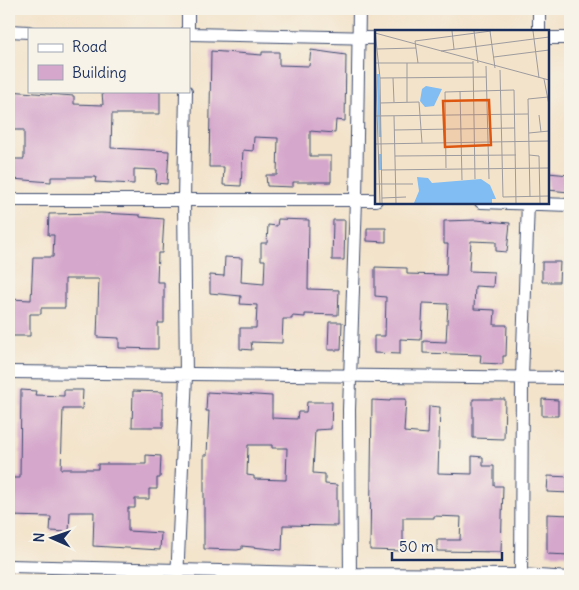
<svg xmlns="http://www.w3.org/2000/svg" width="579" height="590" font-family="Delius,sans-serif">
  <rect width="100%" height="100%" fill="#f7f3e8"/>
  <filter id="ink" filterUnits="userSpaceOnUse"><feTurbulence type="fractalNoise" baseFrequency=".02" numOctaves="2"/><feDisplacementMap in="SourceGraphic" scale="10" xChannelSelector="R" yChannelSelector="G"/><feConvolveMatrix kernelMatrix="1 2 1 2 8 2 1 2 1" color-interpolation-filters="sRGB"/></filter>
  <filter id="wash" filterUnits="userSpaceOnUse"><feTurbulence type="fractalNoise" baseFrequency=".0096" numOctaves="4" result="noise"/><feDisplacementMap in="SourceGraphic" scale="20" xChannelSelector="R" yChannelSelector="G"/><feGaussianBlur stdDeviation="1.12" result="paint"/><feColorMatrix in="noise" values="0 0 0 0 0 0 0 0 0 0 0 0 0 0 0 0 0 1.4 0 .05"/><feComposite in="paint" operator="in"/></filter>
  <g filter="url(#wash)">
    <rect width="100%" height="100%" fill="#f3e3ca"/>
    <g id="blocks">
      <path fill="#d5a7cc" fill-rule="evenodd" d="M311,50l35,5 -1,66 -9,-1 -1,13 -25,-2v25h21v26h-38v5l-26,-1 -1,-11h11l1,-37 -24,-1 -1,14 -10,-1 -2,36 -18,-1 1,-18h-15l2,-116 51,4v-3h17v13l30,1z
        M9,91l65,5v8l29,1 -1,-13 58,-1v23h-48l-1,34 58,3 -2,33 -11,-1 1,-13 -23,-1v15l-39,-2 1,-5h-45v5l-39,-3 1,-20h11v-29h-15z
        M548,173l22,2 -1,17 -21,-2z
        M101,213l39,2v2l24,2 -2,34h-4l-1,29h7v41h-6v26l-39,-1v-10l-22,-1 2,-58h-34v29h-24v6h-11v22h-21v-37l22,1 2,-43h20l1,-22h-6l1,-21z
        M278,219l31,1 -1,69 31,1 -1,25 -33,-1v3l-13,-1v3h-9l-1,24 -31,-1 1,8 -12,-1v-21h16l1,-23 -17,-1 1,-8 -31,-3v-18l14,1 1,-19 17,1 -1,24 23,2 1,-24h-4v-17h6l1,-18 9,1z
        M333,220h12l-1,40h-12z
        M476,220l34,3 -3,29 -11,-1v-9l-25,-1 -2,30 25,1 -1,15 -18,-1 -1,23 21,1 -1,15h13l-1,31h-3v8l-23,-1 1,-8 -58,-2v-12l23,1 2,-38 -25,-1 -2,37 -21,-1v15l-26,-1v-17h11l1,-39 -11,-1v-29l32,1v6l39,1 2,-31h-4v-23z
        M367,228h19v14l-19,-1z
        M542,262h18l-1,20h-17z
        M329,322h13l-1,28h-13z
        M21,390l15,1 -1,4 29,1v-6h19l-1,19h-19l-2,60h37v-5h48v-9l15,1 -1,22h-3v11h-8v10h-14v9h-7v23l33,2 -1,17 -67,-4 1,-34h-24l-1,20 -19,-1 1,-14 -42,-1v-38h11z
        M133,391l30,1v35h-31z
        M207,392l65,4v22l25,1 1,-7h8l1,-10h25l-1,27 -16,1 -2,43 12,1v10l12,1v41l-54,-1 -1,25 -40,-4v3l-5,1 -33,-1v-94h3l2,-44h-3zM248,445h24v3h15l-1,32 -32,-1v-3l-7,-1z
        M390,399h16l-2,33 24,2 1,-28 11,1 -2,66 34,1v-18l11,1v9h11v20h9l-2,66 -64,-1v-11h23l1,-23 -27,-1v2h-31v33l-33,-1 2,-150 18,1z
        M473,399h32l-1,40 -31,-1z
        M542,399l16,1v16h-16z
        M548,476l22,1v16l-23,-1z
        M547,514l23,1v40l-23,-1z"/>
    </g>
  </g>
  <g filter="url(#ink)">
    <use href="#blocks" fill-opacity="0" stroke="#3b4a6e" stroke-width="1"/>
    <g fill="none" stroke-linecap="round" stroke-linejoin="round">
      <g stroke="#3b4a6e" stroke-width="14">
        <path id="street" d="M188,29v-20
          M9,31l20,1
          M539,31v-22
          M189,34l187,4
          M548,38h22
          M9,200h367
          M481,202l89,3
          M9,372l561,6
          M9,566l341,8 172,1 48,3
          M177,581l9,-206 -2,-175 2,-109
          M350,581l-1,-171 7,-211 3,-190
          M521,581l1,-203 6,-176"/>
      </g>
      <use href="#street" stroke="#fff" stroke-width="12"/>
    </g>
  </g>
  <g transform="translate(375 30)">
    <rect width="174" height="174" fill="#f3e3ca"/>
    <path d="M51,56l16,3 -8,17 -9,1 -5,-6 2,-12zM42,147l11,1 4,5 49,-4 9,6 6,14h-4v4h-78l5,-12z" fill="#81bcf2"/>
    <path fill="none" stroke="#81bcf2" stroke-width="2.5" d="M3,44l2,63M5,124v16"/>
    <path fill="none" stroke="#9d9b9f" stroke-width="1" d="M0,1l5,47 2,125M77,1l2,18M99,1l4,32M115,1l5,37M158,1l6,47M0,3l174,47M2,19l39,-1M0,20l5,153M66,21l108,-14M119,27l55,-7M98,31l2,118M0,33h98M32,33v39M43,33l-3,-22 76,-10M111,36l3,113M125,40l3,127 46,-1M5,48l106,-1M18,48l1,24M169,49l5,26M85,61l2,89M5,73l39,-1 3,41M164,85l2,17M0,86l153,-2M19,86l2,87M19,100l121,-2M154,103l20,-2M0,114l174,-3M154,125l10,1 1,47M20,126l121,-1M71,138l-1,-76 69,-2 2,113M6,140l168,-2M0,154h38M155,167l-2,-98 20,-2M7,168l24,-1"/>
    <path fill="#de5710" fill-opacity="0.15" stroke="#de5710" stroke-width="2.5" d="M114,70l2,45 -46,2 -2,-46z"/>
    <rect width="174" height="174" fill="none" stroke="#1b2f5e" stroke-width="2.5"/>
  </g>
  <rect width="579" height="590" fill="none" stroke="#f7f3e8" stroke-width="30"/>
  <rect x="28" y="28" width="162" height="65" fill="#f7f3e8" stroke="#9fa5b1"/>
  <rect x="38" y="44" width="25" height="8" fill="#ffffff" stroke="#9fa5b1"/>
  <text x="72" y="52" font-size="15" fill="#1b2f5e">Road</text>
  <rect x="38" y="65" width="25" height="15" fill="#d5a7cc" stroke="#9fa5b1"/>
  <text x="72" y="78" font-size="15" fill="#1b2f5e">Building</text>
  <g transform="translate(52 538) rotate(272)" stroke="#f7f3e8" stroke-width="4" paint-order="stroke">
  <path d="M0-4L9 19L0 12L-9 19Z" fill="#1b2f5e"/>
  <text y="-8" font-size="14" font-weight="bold" text-anchor="middle" fill="#1b2f5e">N</text>
  </g>
  <path d="M392 552v8h110v-8" fill="none" stroke="#1b2f5e" stroke-width="2.5"/>
  <text x="399" y="552" font-size="15" fill="#1b2f5e" stroke="#f7f3e8" stroke-width="4" paint-order="stroke">50 m</text>
</svg>
